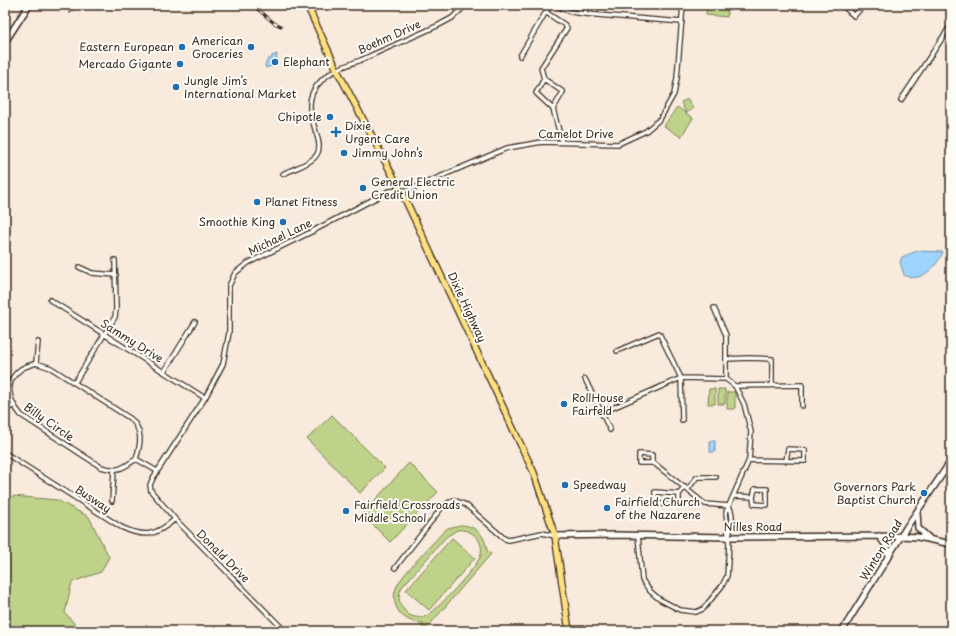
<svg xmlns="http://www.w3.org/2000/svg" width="956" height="636" font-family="'Playpen Sans',sans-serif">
  <rect width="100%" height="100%" fill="#f8eadc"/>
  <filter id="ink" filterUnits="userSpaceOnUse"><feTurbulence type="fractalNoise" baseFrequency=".025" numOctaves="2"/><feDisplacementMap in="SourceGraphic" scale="8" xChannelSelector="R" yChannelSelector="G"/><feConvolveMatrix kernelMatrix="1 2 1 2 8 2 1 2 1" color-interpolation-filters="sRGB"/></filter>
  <g filter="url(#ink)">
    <path fill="#bed389" stroke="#7c7e54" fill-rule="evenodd" d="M707,5h21l-1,12 -21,-2z
      M688,99l5,10 -7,4 -5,-11z
      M677,107l16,11 -12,19 -17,-11z
      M709,389h6v15h-7z
      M718,389h7v15h-7z
      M727,392h8v17h-8z
      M332,415l53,53 -25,25 -53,-54z
      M409,463l29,29 -48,50 -28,-28z
      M13,496l44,4 32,17 20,40 -8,15 -29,10 -7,31 16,18h-76v-126z
      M460,525c15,0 26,10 27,26l4,3 -66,76 -4,-4 3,-3c-10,0 -19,-3 -25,-11 -5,-7 -6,-16 -3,-24 5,-13 35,-42 46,-55l6,-5zM457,530c15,-2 29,12 23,27 -3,9 -46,57 -54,59 -8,3 -17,1 -22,-6 -6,-7 -6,-16 -2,-23l44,-50z
      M452,538l23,20 -46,52 -23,-20z"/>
    <path fill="#9ed4fd" stroke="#7690a4" d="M277,54l-1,10 -10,4 -1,-3 3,-6h3l1,-3z
      M917,251l26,1c-6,15 -23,32 -39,23l-4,-13 2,-5z
      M710,441h5v11h-5z"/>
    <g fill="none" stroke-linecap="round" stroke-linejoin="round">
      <g stroke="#3b2a1e" stroke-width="6">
        <path id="street" d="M555,5l16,7 14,2 97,8
          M842,5l12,11 10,-11
          M585,14l1,-9
          M520,56l30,-51
          M544,79l-8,14 17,16 10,-17 -19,-13 -3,-11 26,-40 -2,-3 -18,-12
          M901,100l50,-75
          M553,109l9,33
          M283,174c9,-5 25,-9 32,-17 16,-17 -23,-48 6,-76 10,-11 27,-16 40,-21 26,-12 52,-23 78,-35l13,-7 14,-13
          M79,267l13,6 24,2
          M50,300l155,98
          M714,308l12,27v44
          M617,351l42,-18 22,45 45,1 9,7 9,18 7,28 -2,28 -23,52 3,32 -2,32 -5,10 -19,23 -7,3 -16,-2 -21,-11 -9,-8 -8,-11 -4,-45
          M726,359l23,-1 23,1v26
          M36,363l15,5 80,51c12,12 10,24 5,40 -14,10 -18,13 -35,8l-80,-52c-12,-14 -18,-33 0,-46 4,-3 11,-4 15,-6z
          M36,363l2,-21
          M164,372l31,-50
          M585,379l25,51
          M75,382l40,-65 1,-8 -1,-49
          M735,386l67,-1v21
          M5,410l8,-4
          M601,413l80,-35 1,42
          M5,453l116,74c23,11 35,9 54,-8
          M136,459l21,12
          M749,460l56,1v-11l-17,-1 -2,12
          M652,463h-13v-9l13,1v8l3,1 50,40 24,2
          M688,489l9,-12h19
          M679,494l-24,-2v12h24v-10l6,-7
          M734,496l19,1 1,7 13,1v-16h-12l-2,8
          M112,501l2,-30
          M728,537c4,-10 6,-22 1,-31
          M395,568l48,-62 11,-6 12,5 39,34 4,1 33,-7 13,3
          M285,631l-110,-112 -24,-28 -1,-6 3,-7 52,-80 18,-34 6,-31v-47l6,-13 13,-10 63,-31 78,-41 20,-1 98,-42 35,-6 76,2 28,-13 14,-12 14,-25 3,-16 6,-73"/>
      </g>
      <g stroke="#3b2a1e" stroke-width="8">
        <path id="secondary" d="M5,42l24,-37
          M917,512l1,16 11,10
          M555,536l61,-1 112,2 173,-1 17,1 33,7
          M879,536l8,11 2,9
          M842,631l64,-103 45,-67"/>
      </g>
      <g stroke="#3b2a1e" stroke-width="8">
        <path id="primary" d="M307,5l30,65 68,129 129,274 21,63 14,95"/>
      </g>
      <use href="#street" stroke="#fdfcf7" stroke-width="3.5"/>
      <use href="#secondary" stroke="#fdfcf7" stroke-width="5"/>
      <use href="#primary" stroke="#fde080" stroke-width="5.5"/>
      <g stroke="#3b2a1e" stroke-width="3">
        <path id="rail" d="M253,5l21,18 7,3
          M70,12l4,-7"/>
      </g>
      <use href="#rail" stroke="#fdfcf7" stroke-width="1.5" stroke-dasharray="4.5" stroke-linecap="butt"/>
    </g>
  </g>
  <g fill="#1f6fb2" stroke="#fdfcf7" stroke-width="1.5">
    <circle cx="182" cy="47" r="4"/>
    <circle cx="251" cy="47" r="4"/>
    <circle cx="275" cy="62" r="4"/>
    <circle cx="180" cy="64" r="4"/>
    <circle cx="176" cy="87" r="4"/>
    <circle cx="330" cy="117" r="4"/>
    <path d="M334 126h4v4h4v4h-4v4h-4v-4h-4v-4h4z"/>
    <circle cx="344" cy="153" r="4"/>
    <circle cx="363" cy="188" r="4"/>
    <circle cx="257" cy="202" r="4"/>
    <circle cx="283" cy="222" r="4"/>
    <circle cx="564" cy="404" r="4"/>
    <circle cx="565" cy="485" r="4"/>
    <circle cx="924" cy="493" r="4"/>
    <circle cx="607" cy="508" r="4"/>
    <circle cx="346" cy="511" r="4"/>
  </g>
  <g text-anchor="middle" stroke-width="4" stroke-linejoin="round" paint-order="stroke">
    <g font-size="11" fill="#3b2a1e" stroke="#fdfcf7">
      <text transform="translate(389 37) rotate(-24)" y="4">Boehm Drive</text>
      <text x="576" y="138">Camelot Drive</text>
      <text transform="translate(280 237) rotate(-26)" y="4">Michael Lane</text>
      <text transform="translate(467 307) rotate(65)" y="4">Dixie Highway</text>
      <text transform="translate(132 341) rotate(32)" y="4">Sammy Drive</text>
      <text transform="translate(49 422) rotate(35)" y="4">Billy Circle</text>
      <text transform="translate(93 499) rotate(33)" y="4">Busway</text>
      <text x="753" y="531">Nilles Road</text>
      <text transform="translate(881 550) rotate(-58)" y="4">Winton Road</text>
      <text transform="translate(223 556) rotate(45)" y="4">Donald Drive</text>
    </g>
    <g font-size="11" fill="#3b2a1e" stroke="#fdfcf7" text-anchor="start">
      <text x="243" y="45" text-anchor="end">American<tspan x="243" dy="13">Groceries</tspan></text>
      <text x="174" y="51" text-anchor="end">Eastern European</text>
      <text x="283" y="66">Elephant</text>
      <text x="172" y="68" text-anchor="end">Mercado Gigante</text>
      <text x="184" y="85">Jungle Jim’s<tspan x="184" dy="13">International Market</tspan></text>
      <text x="322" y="121" text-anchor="end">Chipotle</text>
      <text x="345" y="130">Dixie<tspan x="345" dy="13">Urgent Care</tspan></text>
      <text x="352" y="157">Jimmy John’s</text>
      <text x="371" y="186">General Electric<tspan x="371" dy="13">Credit Union</tspan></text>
      <text x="265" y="206">Planet Fitness</text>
      <text x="275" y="226" text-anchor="end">Smoothie King</text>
      <text x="572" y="402">RollHouse<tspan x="572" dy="13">Fairfeld</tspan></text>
      <text x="573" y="489">Speedway</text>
      <text x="916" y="491" text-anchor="end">Governors Park<tspan x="916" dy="13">Baptist Church</tspan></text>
      <text x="615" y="506">Fairfield Church<tspan x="615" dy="13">of the Nazarene</tspan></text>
      <text x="354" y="509">Fairfield Crossroads<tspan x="354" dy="13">Middle School</tspan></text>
    </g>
  </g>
  <rect width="956" height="636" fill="none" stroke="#fdfcf7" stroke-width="20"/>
  <rect x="10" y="10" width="936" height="616" fill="none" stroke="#3b2a1e" stroke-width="1.5" filter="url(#ink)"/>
</svg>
